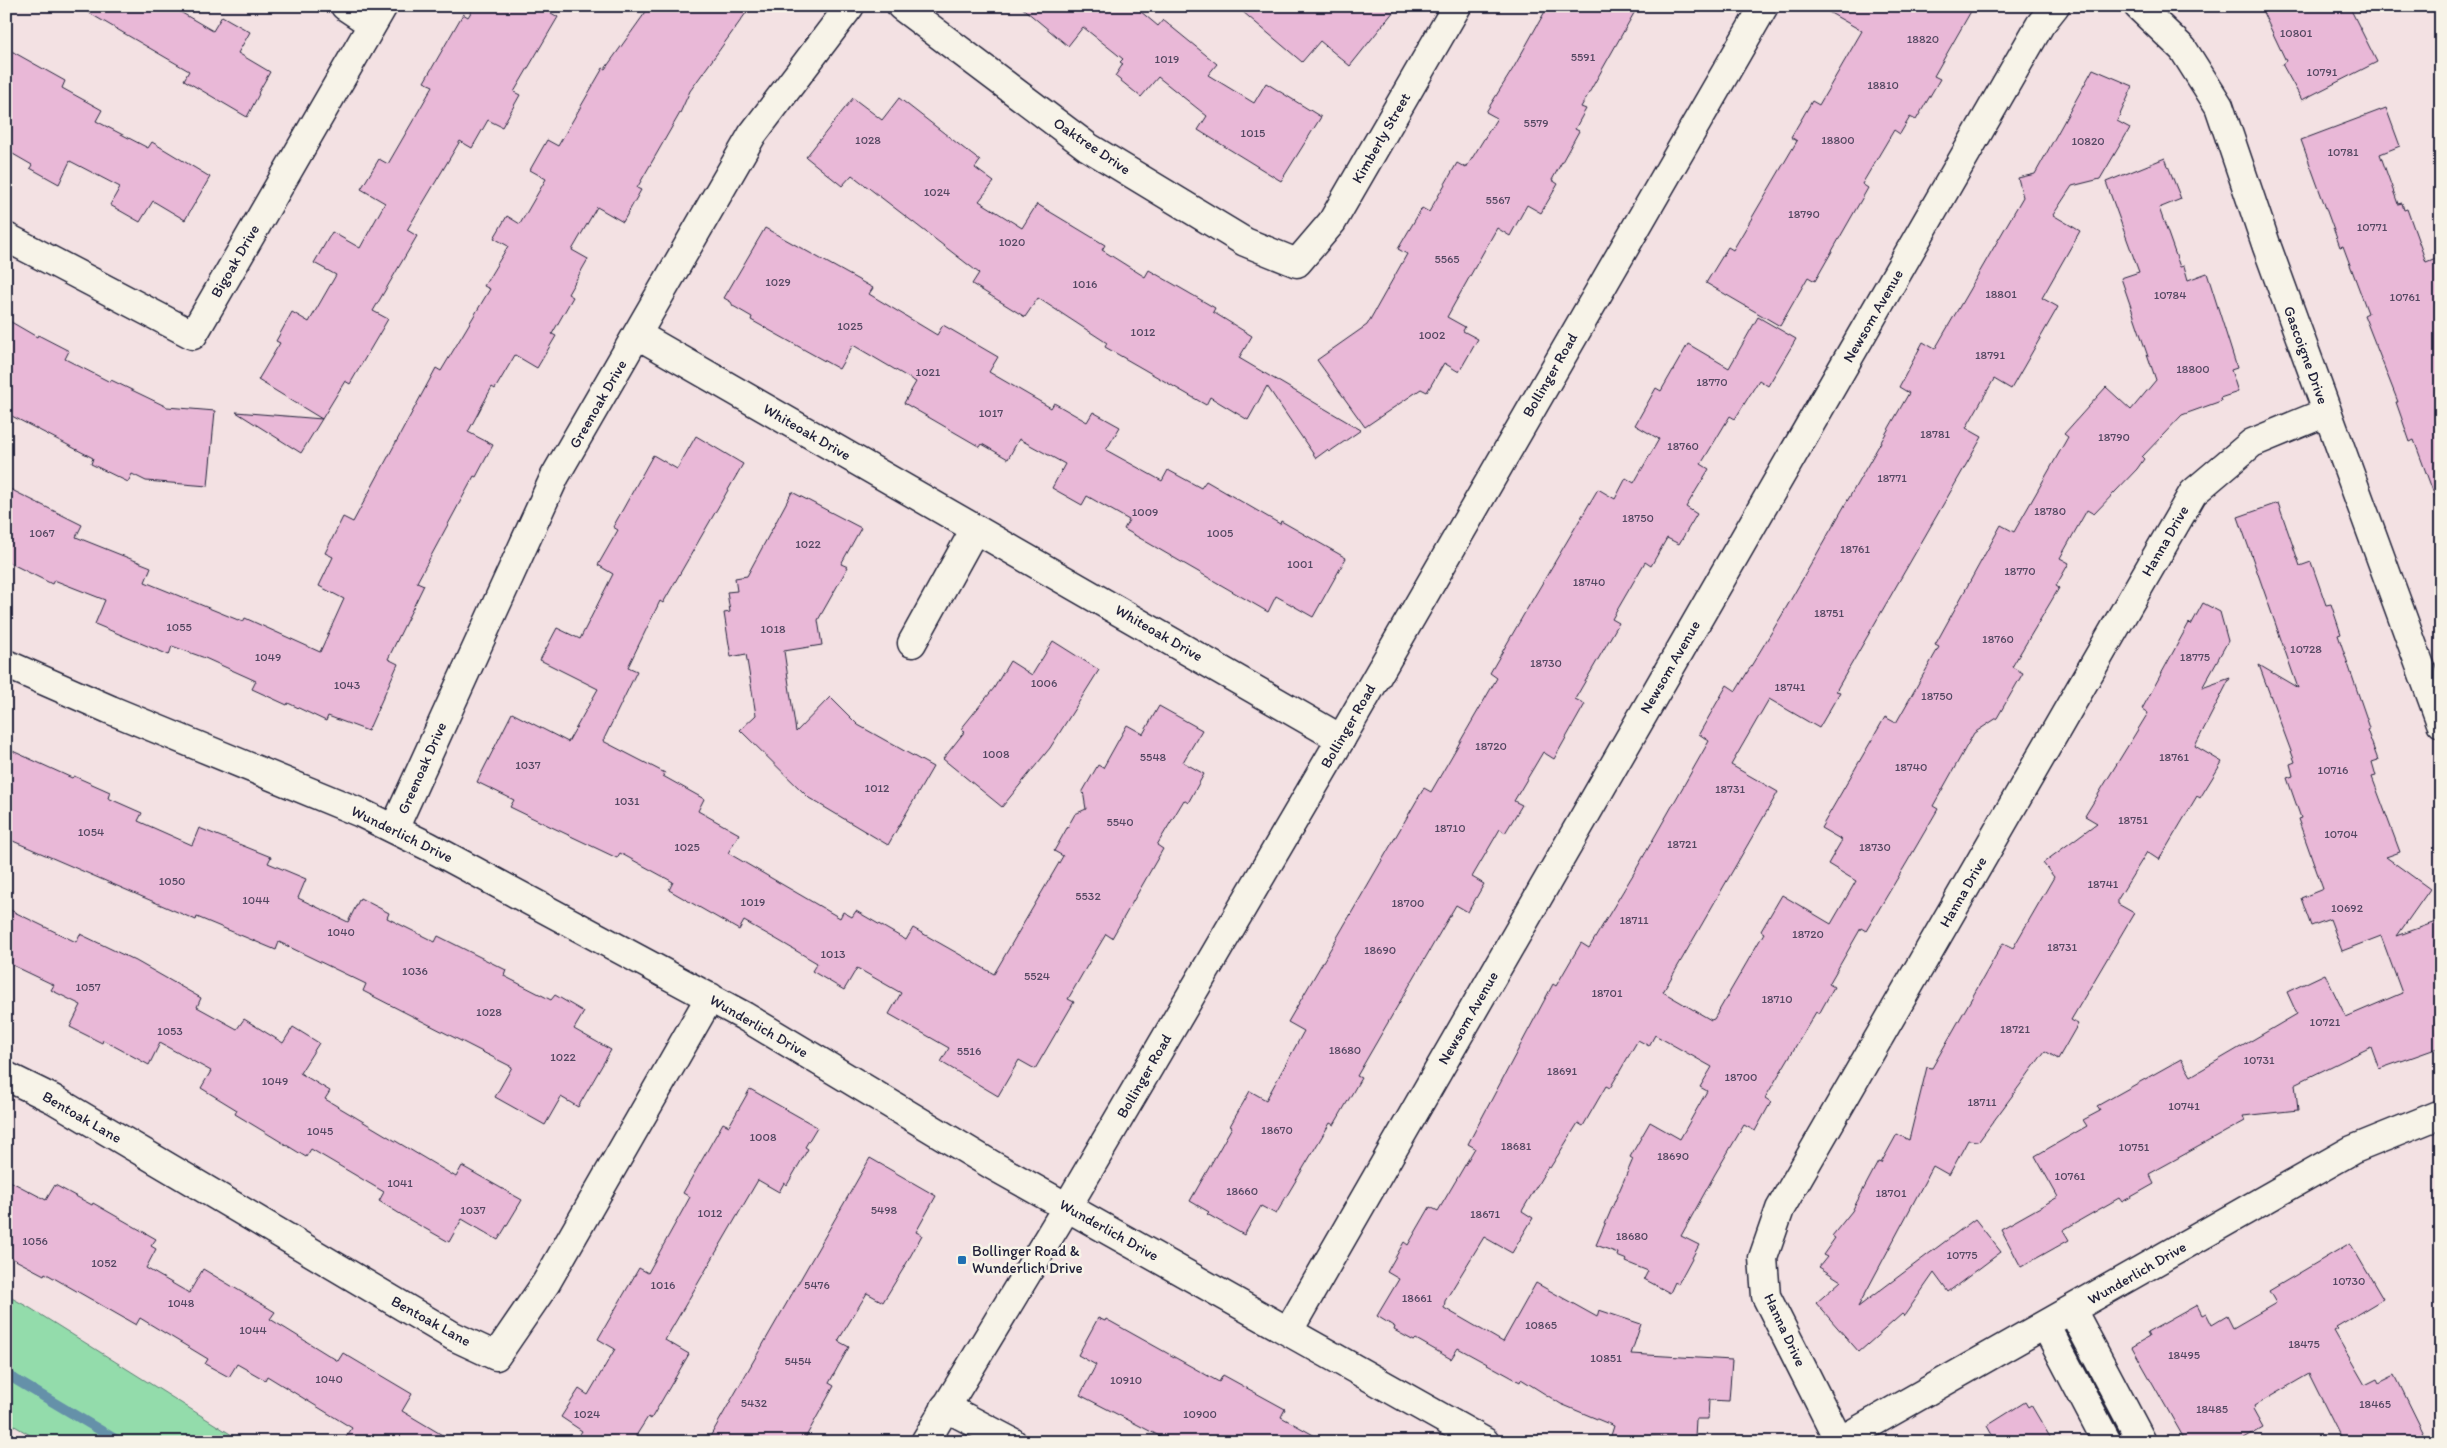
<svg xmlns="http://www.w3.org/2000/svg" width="2447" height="1448" font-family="Itim,sans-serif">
  <rect width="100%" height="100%" fill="#f3e1e3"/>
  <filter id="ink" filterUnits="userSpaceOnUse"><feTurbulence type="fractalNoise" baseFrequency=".02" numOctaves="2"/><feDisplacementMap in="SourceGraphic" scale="10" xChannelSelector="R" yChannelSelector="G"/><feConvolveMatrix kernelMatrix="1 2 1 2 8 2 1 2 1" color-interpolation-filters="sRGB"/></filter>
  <g filter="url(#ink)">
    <path fill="#93dcab" stroke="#5a7f73" d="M6,1295l24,13 213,134h-201l-36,-21z"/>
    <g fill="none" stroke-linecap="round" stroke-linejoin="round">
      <path stroke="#6591a9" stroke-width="10" d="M6,1374l114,68"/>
    </g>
    <path fill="#e9b8d7" stroke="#22223b" d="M77,6h93l43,25 9,-15 28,16 -12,21 32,19 -12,21 1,1 -12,23 -63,-37 5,-9z
      M475,6h64l19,11 -44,75 6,3 -18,32 -14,-7 -16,28 -12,-7 -53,89 10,6 -44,75 15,8 -38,65 -5,-3 -23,38 -64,-39 22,-37 -4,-2 16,-29 17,10 27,-47 -22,-12 18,-31 28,16 25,-45 -24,-14 18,-30 9,5 45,-78 -9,-4 39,-68 5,3z
      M650,6h101l-61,85 -10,22 -43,75 4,2 -18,32 -26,-15 -25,43 16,9 -20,35 5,3 -21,37 4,2 -19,32 -22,-13 -20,34 -3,-2 -24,45 25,13 -17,32 -2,-1 -57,106 7,3 -36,74 10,5 -30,67 -40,-15 -2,5 -38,-18 -1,2 -35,-16 4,-8 -51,-23 -33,-12 -3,9 -74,-31 10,-24 -51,-20 -2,4 -46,-23v-74l76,38 -6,12 75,30 -6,15 98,40 2,-4 75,34 24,-53 -25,-13 14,-29 -8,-4 18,-36 10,5 83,-154 5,3 49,-82 -6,-3 24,-40 -14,-8 13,-22 13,8 26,-45 -16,-9 17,-30 11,6 45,-78 2,1z
      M1020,6h114l24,20 5,-6 54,44 -9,11 46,28 12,-20 55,34 -40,64 -83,-51 9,-14 -49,-39 -17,20 -26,-21 8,-12 -3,-2 3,-3 -40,-32 -15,19z
      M1236,6h162l-48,60 -30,-25 -18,21z
      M1548,6h90l-57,101 5,2 -11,20 4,2 -27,49 6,4 -17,29 -14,-8 -17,31 -13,-8 -50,89 18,10 -2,4 15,8 -19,33 -15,-9 -17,29 -6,-3 -56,38 -48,-67 50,-35 40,-71 -9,-5 24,-41 7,4 28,-49 9,5 31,-50 -11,-6 28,-45z
      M1818,6h156l-40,70 6,3 -24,41 -6,-3 -10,17 -6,-4 -32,54 6,4 -53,93 -7,-4 -28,49 -74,-43 22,-36 5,3 64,-109 -6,-4 21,-36 7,4 43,-74z
      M2260,6h89l28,56 -75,38 -20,-36 4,-3z
      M6,48l59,33 -3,7 40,22 -6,11 52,27 4,-6 58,35 -25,43 -32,-19 -13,21 -30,-17 10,-18 -50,-26 -11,23 -29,-16 2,-3 -26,-15z
      M2093,69l40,17 -16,35 13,7 -30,51 -28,7 -19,29 27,16 -38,67 16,9 -47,82 -17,-10 -28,49 16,9 -146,254 4,1 -21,36 -50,-29 -38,66 47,27 -115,200 48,28 3,-1 50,-86 -3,-2 21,-36 49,29 25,-43 -28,-17 14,-24 -21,-12 64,-111 11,6 43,-76 -4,-2 66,-120 13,7 54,-95 -4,-3 42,-47 25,23 25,-30 -35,-102 18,-6 -33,-90 59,-24 16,41 -22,9 21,59 4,-1 4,14 19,-7 30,95 -6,2 7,22 -18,6 1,3 -39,14 -40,42 2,2 -7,10 -43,45 -7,-4 -27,48 9,5 -13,23 3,2 -47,79 11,6 -26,45 -23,15 -41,73 5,3 -32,55 -40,67 -5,-3 -32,56 5,3 -15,27 -3,-2 -51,86 6,4 -16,29 -11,-6 -29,49 -34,62 18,9 -21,39 -3,-2 -5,11 -26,-14 4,-8 -22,-9 1,-2 -10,-4 1,-3 -22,-8 37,-86 -3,-2 20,-35 30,17 27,-48 -7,-4 12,-20 -57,-32 -6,11 -11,-6 -28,48 -4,-2 -23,40 -5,-3 -28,45 -2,-1 -26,44 11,7 -21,35 -28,-16 -39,64 -1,7 59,34 33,-59 61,34 2,-7 42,14 -10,30 101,6 -3,41 -20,-1 -1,19h-12l-1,18 -6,-1 -1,3 -51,-3 -3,6h-25l5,-16 -53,-22 -40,-25 -1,3 -62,-34 -7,11 -35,-20 -2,2 -20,-11 1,-3 -18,-11 22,-37 -12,-7 17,-30 4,3 22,-38 8,4 37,-63 -7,-4 85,-160 3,2 25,-43 8,5 45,-75 75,-132 -10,-7 28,-49 9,6 46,-76 127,-222 -10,-6 24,-45 12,7 88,-152 -5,-19 17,-4z
      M853,98l29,22 17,-22 81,63 -5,7 19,14 -15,19 43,27 15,-24 68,41 -3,5 43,27 4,-7 66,38 -2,4 39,24 -13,22 122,72 -32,22 -2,-2 -11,8 -49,-72 -19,34 -38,-23 -4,8 -101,-58 2,-4 -69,-45 -13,19 -53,-33 7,-11 -127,-98 -10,11 -36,-29z
      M2386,108l14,38 -20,8 18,50 4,-1 2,7 3,-1 19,53 15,-6v248l-3,1 -24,-65 -4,2 -14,-40h2l-34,-87 4,-2 -25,-67 -3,1 -39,-107z
      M765,228l108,60 -4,6 68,41 6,-10 55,32 -9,15 62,36 3,-5 33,19 6,-10 27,15 -14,23 56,31 6,-11 33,18 5,-7 74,43 1,-3 65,37 -33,59 -37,-21 -8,16 -144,-83 5,-9 -42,-24 -5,9 -30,-17 13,-24 -46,-25 -11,20 -26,-15 -2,3 -76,-44 12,-21 -63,-37 -14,24 -88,-49 1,-3 -19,-11 -2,-4 -7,-4z
      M1758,317l38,22 -28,47 -9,-6 -24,39 -5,-3 -29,48 8,5 -23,38 11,7 -18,30 -12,-6 -16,28 -6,-4 -33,57 7,4 -44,76 10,5 -31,55 -11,-7 -29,49 8,4 -17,28 -5,-4 -28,48 12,7 -16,28 -12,-7 -99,171 4,2 -27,47 -4,-2 -54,91 -15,-8 -17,29 -37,-21 2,-2 -19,-11 42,-74 -2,-1 20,-35 16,9 38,-69 -16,-9 136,-234 7,4 66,-114 -7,-5 37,-64 71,-120 17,10 11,-21 8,5 25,-44 -24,-14 21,-37 5,3 27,-47 41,24z
      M6,319l31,18 1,-2 31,16 -4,8 45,23 1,-2 56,27 48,4 -7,75 -62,-5 -14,-7 -4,8 -37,-18 2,-6 -87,-45z
      M236,412l86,7 -21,34z
      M696,436l47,28 -80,139 -3,-2 -32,66 9,4 -34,70 62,32 -2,3 41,23 -6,12 41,23 -11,19 112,65 3,-6 9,5 4,-6 50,29 7,-12 81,46 69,-118 -9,-5 21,-37 11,-5 -3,-18 15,-26 5,3 24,-43 16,9 16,-28 43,24 -19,32 21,12 -16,29 -4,-3 -27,45 6,4 -51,89 -6,-4 -19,32 -19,33 6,3 -39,67 -16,-9 -21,36 -57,-34 8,-14 -60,-34 12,-21 -44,-25 -13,22 -32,-19 5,-8 -41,-24 -32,-18 -5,9 -70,-40 4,-8 -53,-29 -3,5 -76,-36 -31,-15 4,-7 -37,-18 35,-69 56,29 30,-53 -58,-29 17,-32 23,11 33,-65 -15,-9 20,-35 -5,-3 40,-72 24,14z
      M792,492l69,36 -20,36 7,3 -30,53 4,25 -38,6 12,81 34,-35 28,28 75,42 -45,78 -79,-47 -69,-68 16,-15 -10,-61 -15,3 -7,-44 6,-1 -3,-20 10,-1 -2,-13 12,-2z
      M2278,503l22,63 11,-4 15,43 5,-1 10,30 -3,1 32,93 -3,2 11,30 -6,2 4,14 -4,1 28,75 -14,5 44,32 -33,47 44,-16v127l-62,22 -8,-22 -76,37 3,26 -55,6 2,5 -96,53 5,10 -32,18 -3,-4 -56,32 6,10 -48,27 -20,-38 57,-32 -23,-41 52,-30 -4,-6 17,-9 -3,-5 84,-47 10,17 106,-62 -10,-22 38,-18 21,43 56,-24 -21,-57 -39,15 -12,-32 -19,7 -10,-28 22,-9 -25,-70 3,-1 -14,-40 6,-2 -3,-12 5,-2 -36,-97 39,23 -60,-171z
      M2203,603l17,9 8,29 -26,47 28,-10 -35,68 27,16 -22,36 -3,-2 -38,64 -12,-8 -29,47v5l16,9 -63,107 7,4 -20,35 -13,-8 -66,90 -11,-1 -19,35 -16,-9 -75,141 117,-88 26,33 -53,40 -14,-19 -30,43 -2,-2 -43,38 -43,-49 25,-22 -22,-14 8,-10 -4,-2 12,-17 -3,-2 20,-25 26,-49 3,1 16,-29 12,6 18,-73 5,1 71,-125 10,5 41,-71 -11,-14 54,-40 -12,-7 63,-103 -6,-4 47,-86 2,2z
      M1053,641l46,29 -49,78 -48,59 -59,-48 22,-28 -4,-2 33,-41 16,-27 22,14z
      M6,748l66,30 2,-2 36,16 -2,6 34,15 -4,8 54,24 7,-17 72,29 -3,6 38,16 -8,19 50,24 12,-24 29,15 -2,5 48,24 3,-6 68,34 -2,6 47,24 4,-5 29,17 -10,17 37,21 -33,57 -17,-10 -16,28 -50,-28 17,-30 -149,-76 3,-7 -87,-42 -3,8 -79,-33 -1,3 -190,-82z
      M6,908l70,34 4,-8 56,27 65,37 -4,9 40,22 7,-10 39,24 10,-16 26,16 -19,30 30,18 -5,8 131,78 6,-11 60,34 -24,40 -36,-21 -13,23 -39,-22 -31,-19 5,-9 -73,-43 -5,8 -71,-43 2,-4 -36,-22 10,-17 -51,-28 -11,22 -46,-25 -1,3 -32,-16 11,-22 -30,-15 3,-5 -48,-23z
      M750,1089l67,38 -12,20 3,2 -21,36 -3,-2 -5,9 -21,-12 -93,160 24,14 -38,65 -3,-2 -16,25h-57l7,-11 -21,-14 18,-28 9,6 27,-46 -17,-10 41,-71 9,5 42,-76 -7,-4 40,-70 6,3z
      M870,1158l66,38 -20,36 6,3 -17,31 -22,36 -16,-9 -29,48 11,6 -20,36 5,3 -31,56h-96z
      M6,1179l40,21 9,-15 37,20 1,-2 63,36 -5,7 5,3 -10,19 43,25 14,-24 72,43 -5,7 68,42 5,-8 69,41 -10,17 52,31h-111l9,-14 -85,-52 -2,4 -28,-16 -8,13 -24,-13 3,-5 -68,-41 -4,7 -91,-52 -1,2 -38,-20z
      M2350,1243l33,56 -47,28 2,2 -4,2 31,54 12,-6 2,4 16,-8 33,67h-85l-34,-68 -55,32 1,2 -2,2 10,18 -24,14h-53l-54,-95 17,-10 -2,-4 50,-28 5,10 4,-2 6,12 15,-9 6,12 43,-25 -7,-12z
      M1098,1318l7,3 1,-2 113,63 4,-7 62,34 -4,8 45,25h-155l-91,-47 16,-30 -18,-10z
      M2025,1402l3,5 3,-2 22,37h-57l-9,-16z"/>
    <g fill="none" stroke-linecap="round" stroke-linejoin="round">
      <g stroke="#22223b" stroke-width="31">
        <path id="minor" d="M345,6l27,18
          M901,6l187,141 157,95 52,21 35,-41 125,-216
          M2138,6l45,43 36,57 48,141 174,476
          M6,237l187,98 190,-329
          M638,335l703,404
          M912,643l63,-114
          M6,664l105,46 250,103 67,33 316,170 248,149 493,277
          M394,829l161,-353 197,-341 98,-129
          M6,1076l47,23 400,237 43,20 50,-73 164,-286
          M2072,1310l70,132
          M2046,1326l61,116
          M1289,1330l751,-1305 15,-19
          M945,1407l67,35
          M1839,1441l-73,-145 -3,-38 17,-49 413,-716 59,-50 75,-31
          M1838,1442l514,-292 89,-36"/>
      </g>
      <g stroke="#22223b" stroke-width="31">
        <path id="secondary" d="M925,1442l142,-235 274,-468 423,-733"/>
      </g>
      <use href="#minor" stroke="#f7f3e8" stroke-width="28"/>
      <use href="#secondary" stroke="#f7f3e8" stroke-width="28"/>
    </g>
  </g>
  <rect fill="#1f6fb2" stroke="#f7f3e8" stroke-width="2" x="957" y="1255" width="10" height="10" rx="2.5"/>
  <g text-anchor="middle" stroke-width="5" stroke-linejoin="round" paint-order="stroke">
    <g font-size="12" fill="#544862">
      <text x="2296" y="37">10801</text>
      <text x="1923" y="43">18820</text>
      <text x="1583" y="61">5591</text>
      <text x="1167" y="63">1019</text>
      <text x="2322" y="76">10791</text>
      <text x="1883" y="89">18810</text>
      <text x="1536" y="127">5579</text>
      <text x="1253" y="137">1015</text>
      <text x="868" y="144">1028</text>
      <text x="1838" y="144">18800</text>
      <text x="2088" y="145">10820</text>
      <text x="2343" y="156">10781</text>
      <text x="937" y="196">1024</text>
      <text x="1498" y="204">5567</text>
      <text x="1804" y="218">18790</text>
      <text x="2372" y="231">10771</text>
      <text x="1012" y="246">1020</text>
      <text x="1447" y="263">5565</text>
      <text x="778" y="286">1029</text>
      <text x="1085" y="288">1016</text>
      <text x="2001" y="298">18801</text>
      <text x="2170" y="299">10784</text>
      <text x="2405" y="301">10761</text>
      <text x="850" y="330">1025</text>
      <text x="1143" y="336">1012</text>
      <text x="1432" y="339">1002</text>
      <text x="1990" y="359">18791</text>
      <text x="2193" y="373">18800</text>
      <text x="928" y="376">1021</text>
      <text x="1712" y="386">18770</text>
      <text x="991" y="417">1017</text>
      <text x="1935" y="438">18781</text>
      <text x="2114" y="441">18790</text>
      <text x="1683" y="450">18760</text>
      <text x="1892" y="482">18771</text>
      <text x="2050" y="515">18780</text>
      <text x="1145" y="516">1009</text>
      <text x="1638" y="522">18750</text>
      <text x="42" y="537">1067</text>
      <text x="1220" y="537">1005</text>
      <text x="808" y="548">1022</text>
      <text x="1855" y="553">18761</text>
      <text x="1300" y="568">1001</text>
      <text x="2020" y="575">18770</text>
      <text x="1589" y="586">18740</text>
      <text x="1829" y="617">18751</text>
      <text x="179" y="631">1055</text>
      <text x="773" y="633">1018</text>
      <text x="1998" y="643">18760</text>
      <text x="2306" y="653">10728</text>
      <text x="268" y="661">1049</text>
      <text x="2195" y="661">18775</text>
      <text x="1546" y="667">18730</text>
      <text x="1044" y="687">1006</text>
      <text x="347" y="689">1043</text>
      <text x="1790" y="691">18741</text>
      <text x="1937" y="700">18750</text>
      <text x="1491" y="750">18720</text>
      <text x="996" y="758">1008</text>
      <text x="1153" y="761">5548</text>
      <text x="2174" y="761">18761</text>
      <text x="528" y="769">1037</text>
      <text x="1911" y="771">18740</text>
      <text x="2333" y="774">10716</text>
      <text x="877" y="792">1012</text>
      <text x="1730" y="793">18731</text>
      <text x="627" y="805">1031</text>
      <text x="2133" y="824">18751</text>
      <text x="1120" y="826">5540</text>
      <text x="1450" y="832">18710</text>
      <text x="91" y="836">1054</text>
      <text x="2341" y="838">10704</text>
      <text x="1682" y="848">18721</text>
      <text x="687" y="851">1025</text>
      <text x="1875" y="851">18730</text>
      <text x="172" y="885">1050</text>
      <text x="2103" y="888">18741</text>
      <text x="1088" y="900">5532</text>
      <text x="256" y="904">1044</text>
      <text x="753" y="906">1019</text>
      <text x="1408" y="907">18700</text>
      <text x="2347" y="912">10692</text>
      <text x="1634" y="924">18711</text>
      <text x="341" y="936">1040</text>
      <text x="1808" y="938">18720</text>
      <text x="2062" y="951">18731</text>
      <text x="1380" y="954">18690</text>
      <text x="833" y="958">1013</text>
      <text x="415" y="975">1036</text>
      <text x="1037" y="980">5524</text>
      <text x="88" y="991">1057</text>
      <text x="1607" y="997">18701</text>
      <text x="1777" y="1003">18710</text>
      <text x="489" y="1016">1028</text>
      <text x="2325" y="1026">10721</text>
      <text x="2015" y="1033">18721</text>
      <text x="170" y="1035">1053</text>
      <text x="1345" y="1054">18680</text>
      <text x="969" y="1055">5516</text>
      <text x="563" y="1061">1022</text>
      <text x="2259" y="1064">10731</text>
      <text x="1562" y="1075">18691</text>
      <text x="1741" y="1081">18700</text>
      <text x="275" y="1085">1049</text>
      <text x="1982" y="1106">18711</text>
      <text x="2184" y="1110">10741</text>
      <text x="1277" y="1134">18670</text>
      <text x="320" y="1135">1045</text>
      <text x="763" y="1141">1008</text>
      <text x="1516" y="1150">18681</text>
      <text x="2134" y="1151">10751</text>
      <text x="1673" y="1160">18690</text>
      <text x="2070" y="1180">10761</text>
      <text x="400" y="1187">1041</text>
      <text x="1242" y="1195">18660</text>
      <text x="1891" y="1197">18701</text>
      <text x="473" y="1214">1037</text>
      <text x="884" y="1214">5498</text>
      <text x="710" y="1217">1012</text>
      <text x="1485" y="1218">18671</text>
      <text x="1632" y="1240">18680</text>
      <text x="35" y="1245">1056</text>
      <text x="1962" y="1259">10775</text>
      <text x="104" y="1267">1052</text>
      <text x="2349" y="1285">10730</text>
      <text x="663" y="1289">1016</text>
      <text x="817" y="1289">5476</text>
      <text x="1417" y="1302">18661</text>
      <text x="181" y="1307">1048</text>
      <text x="1541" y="1329">10865</text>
      <text x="253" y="1334">1044</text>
      <text x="2304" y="1348">18475</text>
      <text x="2184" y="1359">18495</text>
      <text x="1606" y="1362">10851</text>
      <text x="798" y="1365">5454</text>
      <text x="329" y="1383">1040</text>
      <text x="1126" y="1384">10910</text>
      <text x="754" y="1407">5432</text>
      <text x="2375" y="1408">18465</text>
      <text x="2212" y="1413">18485</text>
      <text x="587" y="1418">1024</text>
      <text x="1200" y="1418">10900</text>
    </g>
    <g font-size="15" fill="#22223b" stroke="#f7f3e8">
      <text transform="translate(1381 138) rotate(-60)" y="5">Kimberly Street</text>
      <text transform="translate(1092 146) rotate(34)" y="5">Oaktree Drive</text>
      <text transform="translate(235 261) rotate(-60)" y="5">Bigoak Drive</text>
      <text transform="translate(1873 316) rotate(-60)" y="5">Newsom Avenue</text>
      <text transform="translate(2306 355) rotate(70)" y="5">Gascoigne Drive</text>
      <text transform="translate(1550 375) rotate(-60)" y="5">Bollinger Road</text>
      <text transform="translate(598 404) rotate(-60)" y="5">Greenoak Drive</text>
      <text transform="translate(807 432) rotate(30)" y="5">Whiteoak Drive</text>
      <text transform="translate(2165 541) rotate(-60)" y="5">Hanna Drive</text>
      <text transform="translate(1159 633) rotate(30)" y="5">Whiteoak Drive</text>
      <text transform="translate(1670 667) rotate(-60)" y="5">Newsom Avenue</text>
      <text transform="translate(1348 726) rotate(-60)" y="5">Bollinger Road</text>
      <text transform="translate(422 768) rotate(-66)" y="5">Greenoak Drive</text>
      <text transform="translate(402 834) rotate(26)" y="5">Wunderlich Drive</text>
      <text transform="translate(1963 892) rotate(-60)" y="5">Hanna Drive</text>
      <text transform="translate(1468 1018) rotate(-60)" y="5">Newsom Avenue</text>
      <text transform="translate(759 1026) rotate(30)" y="5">Wunderlich Drive</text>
      <text transform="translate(1144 1076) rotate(-60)" y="5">Bollinger Road</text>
      <text transform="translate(82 1117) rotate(30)" y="5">Bentoak Lane</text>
      <text transform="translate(1109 1230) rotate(29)" y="5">Wunderlich Drive</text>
      <text transform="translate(2137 1273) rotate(-30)" y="5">Wunderlich Drive</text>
      <text transform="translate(431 1321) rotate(29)" y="5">Bentoak Lane</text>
      <text transform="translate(1785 1330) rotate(65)" y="5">Hanna Drive</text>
    </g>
    <g font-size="15" fill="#22223b" stroke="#f7f3e8" text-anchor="start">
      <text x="972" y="1256">Bollinger Road &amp;<tspan x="972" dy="17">Wunderlich Drive</tspan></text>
    </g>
  </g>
  <rect width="2447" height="1448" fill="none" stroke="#f7f3e8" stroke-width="25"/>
  <rect x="12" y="12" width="2422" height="1423" fill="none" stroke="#22223b" stroke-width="2" filter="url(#ink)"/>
</svg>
